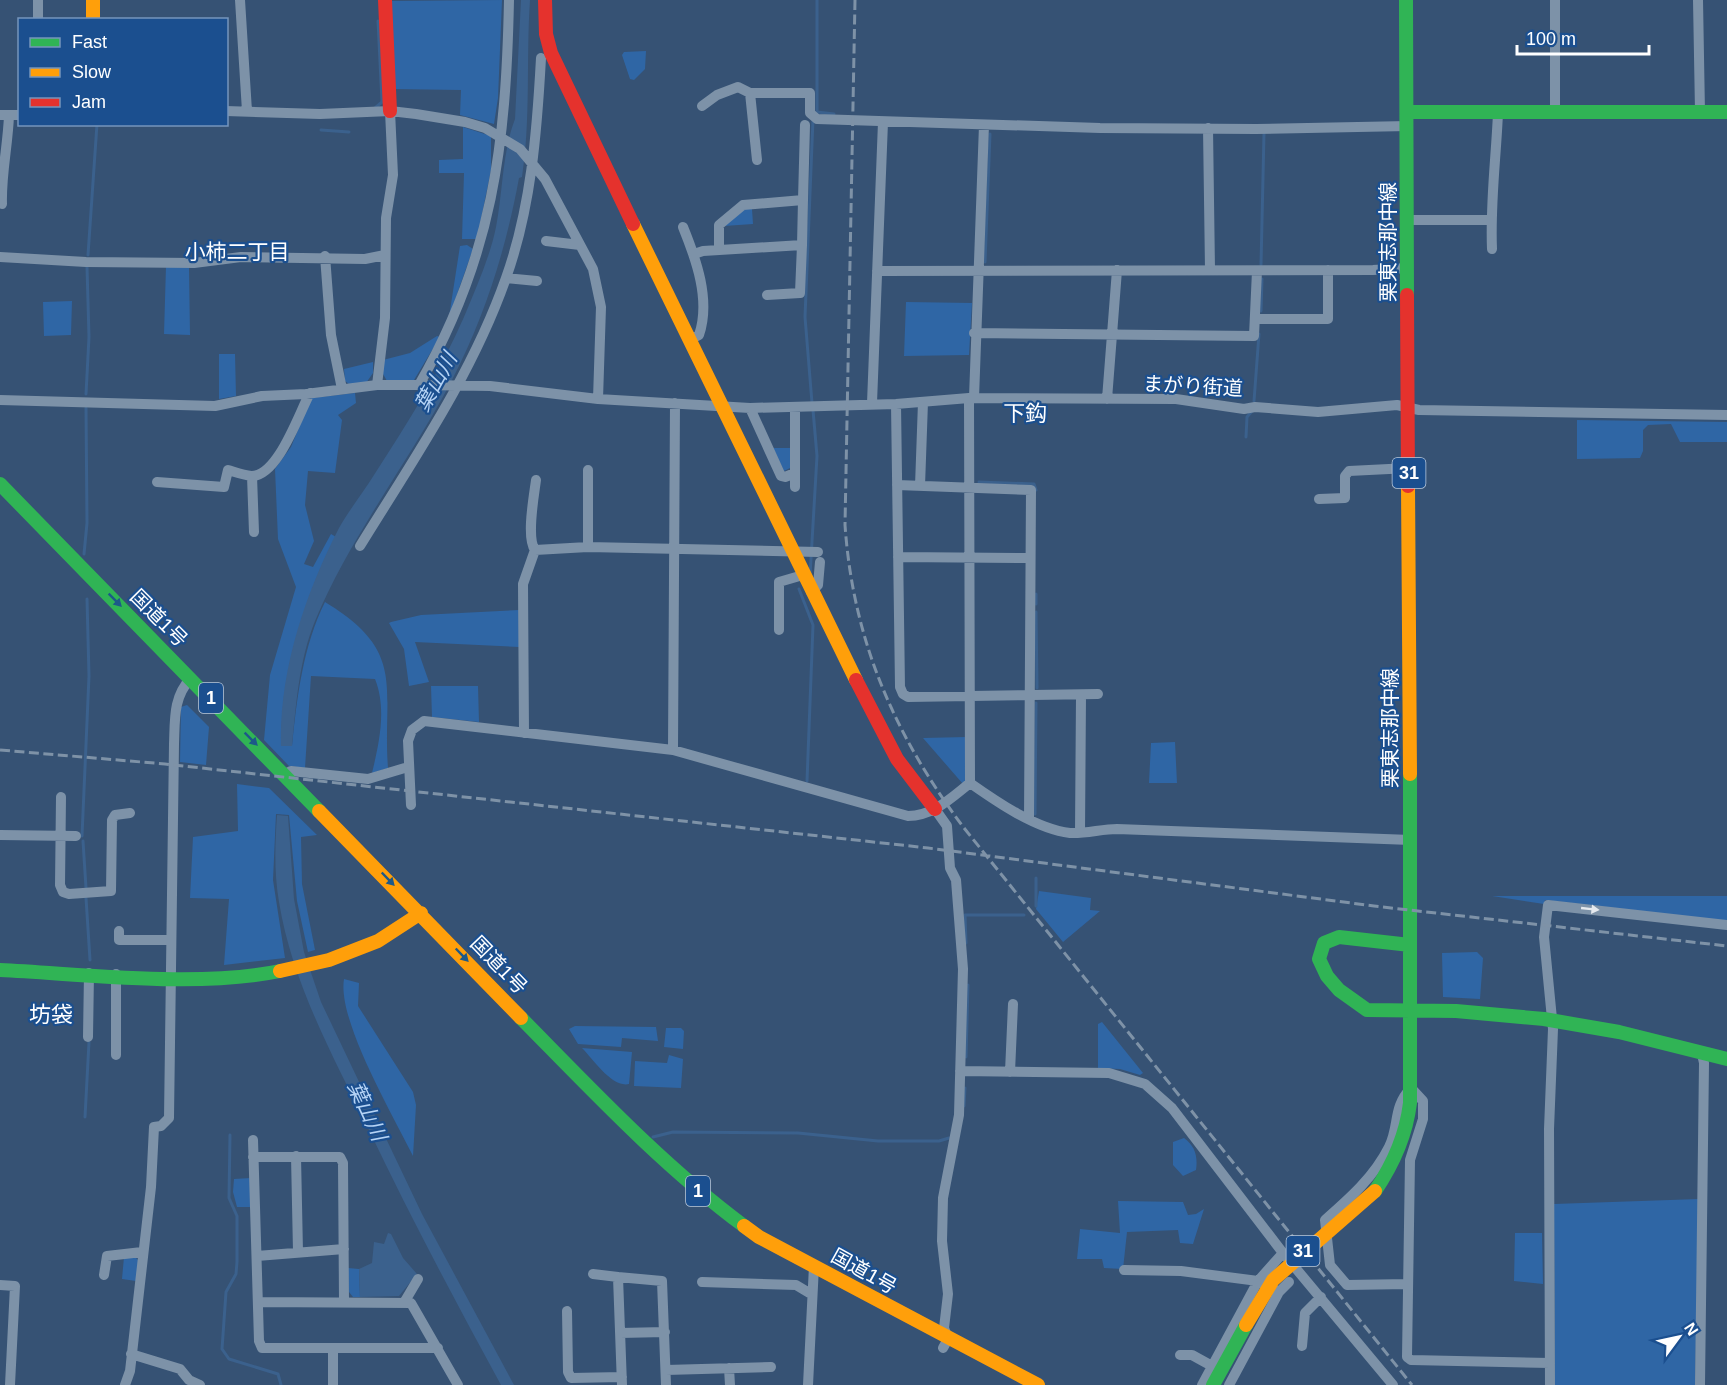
<svg xmlns="http://www.w3.org/2000/svg" width="1727" height="1385" font-family="Helvetica,'Noto Sans JP',sans-serif">
  <rect width="100%" height="100%" fill="#365274"/>
  <path fill="#2f66a5" d="M502,0l-4,98 -4,26 -34,-9 1,-25 -68,-1 -2,-88z
    M646,51l-1,18 -11,11 -4,-1 -8,-24 2,-3z
    M463,127l28,9v34l-14,69h-15l2,-66h-25v-13l24,-1z
    M745,209h7l1,15 -29,2z
    M467,245l6,4 -24,68 11,-71z
    M166,266h23l1,69 -26,-1z
    M72,301l-1,34 -27,1 -1,-34z
    M906,302l66,1 -3,52 -65,1z
    M437,336l3,1 -26,43 -27,1 -4,-7v-14l27,-7z
    M219,354h16l1,42 -17,3z
    M373,362v11l-7,10 -17,1 -4,-3 -1,-12z
    M355,393l1,10 -18,12 4,5 -7,53 -27,-2 -3,34 9,36 -10,23 9,3 18,-33 5,3c-34,66 -52,135 -55,209h11c5,-49 11,-100 33,-144 83,50 57,86 63,166l-16,5c7,-29 15,-64 3,-94l-64,-3 -6,92 -16,-2 -25,-26 6,-65 26,-88 -18,-48 -3,-70 16,-22 20,-49z
    M1577,420l150,2v20h-47l-9,-18 -23,1 -5,5v21l-3,7 -63,1z
    M773,448h17v20l-6,3z
    M519,610v37l-104,-5 14,40 -20,4 -5,-37 -15,-26 2,-1 30,-7z
    M431,686h47l1,36 -47,-5z
    M187,705l22,22 -3,38 -26,-3 1,-55z
    M967,737v41l-4,6 -40,-46z
    M1175,742l2,41h-28l2,-40z
    M237,784l32,4 48,47 -16,2 1,47 13,66 -7,2 -11,-51 -8,-86 -13,-1 -3,66 12,78 -61,7 5,-66 -39,-1 3,-61 45,-6z
    M1039,891l52,7 -1,12 10,1 -37,31 -27,-33z
    M1492,896h235v25l-182,-21 -1,4z
    M1477,952l6,6 -3,41 -37,-2 -1,-44z
    M344,979l15,4 -1,23 55,86 3,13 -3,51c-20,-41 -76,-136 -69,-177z
    M1102,1022l41,51 -3,2 -20,-6 -22,-1v-44z
    M575,1026l81,1 2,14 -36,-3 -1,9 -43,-3 -9,-15z
    M666,1028h15l3,3 -1,18 -19,-2z
    M582,1048l50,4 -3,32c-17,4 -36,-25 -47,-36z
    M669,1055l14,4 -2,29 -47,-2 1,-25 32,2z
    M1184,1138c11,8 14,18 12,32l-13,6 -10,-11v-23z
    M251,1178l2,29h-16l-4,-15 1,-13z
    M1699,1199l-4,186h-140l-1,-181z
    M1118,1201l65,1 5,13 8,-1 8,-5 -11,35 -13,-1 -2,-13 -51,2 -4,37 -19,-1 -2,-9h-25l3,-30 40,4z
    M1515,1233h27l1,51 -29,-3z
    M124,1257h11l4,4 -3,20 -14,-2z
    M348,1268l11,1 1,28h-7l-4,-5z"/>
  <path fill="#3b618d" d="M521,0h9c-4,59 1,119 -8,177l-3,1c-13,71 -34,138 -67,202 -43,82 -101,155 -137,241 -16,39 -19,84 -23,125h-11c-2,-75 24,-152 58,-218 10,-18 24,-35 35,-53 33,-51 66,-103 90,-158 12,-29 26,-60 32,-90 7,-36 6,-74 19,-108z
    M277,815l11,1 6,83 10,53 17,50 101,212 92,171h-13c-47,-86 -92,-171 -134,-259 -35,-72 -75,-144 -88,-224 -5,-29 -4,-58 -2,-87z
    M388,1233l3,1 12,24 14,16 -18,22 -39,1 -1,-28 13,-6 2,-21 10,2z"/>
  <g fill="none" stroke-linecap="round" stroke-linejoin="round">
    <path stroke="#3b618d" stroke-width="3" d="M817,0v112l17,2
      M375,108l7,-6 -4,-81
      M321,130l28,2
      M88,255l9,-131
      M985,262l5,-128
      M1261,265l3,-132
      M1261,311l1,-32
      M86,394l3,-57 -2,-70
      M1254,401l5,-67
      M812,403l-7,-86 8,-198
      M1246,437l1,-20 6,-7
      M979,482l55,2 2,6
      M84,554l3,-31 -1,-115
      M810,576l7,-120 -4,-46
      M799,589l14,36 -6,156
      M1036,594v10
      M1036,612l1,76
      M1035,814l1,-111
      M82,836l7,-160 -2,-77
      M83,841l3,47
      M1036,878v28
      M86,898l4,62
      M966,943l-1,-28h59
      M966,1057l2,-72
      M964,1106l1,-18
      M85,1117l4,-75
      M230,1135l-1,63 8,18v46l-1,12 -10,18 -4,57 7,10 49,15 3,11
      M653,1137l20,-5 125,1 80,8h61l10,-3"/>
    <path stroke="#7d92a8" stroke-width="10" d="M38,0v20
      M240,0l7,111
      M1698,0l2,112
      M702,106l15,-11 21,-8 12,6
      M226,111l94,3 70,-3 26,3 49,8 20,6 35,21 25,30 48,90 8,38 -3,92
      M1555,114v-114
      M0,115h20
      M1208,128l2,142
      M757,160l-7,-67h60v20l7,6 283,9 156,1 152,-3
      M803,200l2,-75
      M2,204c-1,-30 6,-59 7,-89
      M1408,220h82
      M683,227c13,32 28,73 16,108l-10,5
      M546,241l34,4
      M1492,249c-2,-46 4,-90 6,-136
      M719,250v-25l24,-20 60,-5 -1,45
      M694,254l9,-3 99,-6 -2,48 -33,2
      M325,256l6,79 11,54
      M0,257l86,5 108,1 47,-6 124,2 20,-4
      M877,271l496,-1 34,-2
      M506,278l31,3
      M1255,319h73v-49
      M974,333l280,3 3,-65
      M377,385l8,-67 1,-100 7,-43 -3,-64
      M419,385c74,-129 87,-240 90,-385
      M974,398l202,1 68,10 11,-2 63,5 79,-7 22,5 308,5
      M1107,399l10,-129
      M0,400l215,6 47,-10 44,-2 71,-9h46l67,1 108,13 152,9 146,-4 73,-6
      M872,403l11,-281
      M896,404l4,283 3,7 5,3 190,-3
      M750,408l31,68 4,1 10,-4
      M588,470v77
      M252,476l2,56
      M157,482l67,5 4,-17c7,2 16,5 23,6 27,1 48,-63 59,-83
      M897,485l134,5 -2,329
      M920,486l3,-84
      M795,487v-79
      M1319,499l26,-1v-22l4,-5 60,-3
      M360,546c53,-86 112,-171 146,-268 25,-70 31,-146 35,-220
      M535,550l53,-3 230,5
      M898,557l131,1
      M811,592l7,-7 2,-23
      M779,630v-48l24,-7
      M524,733l-1,-149 12,-34c-9,-12 -1,-54 1,-70
      M673,750l2,-347
      M285,774l6,-3 77,8 40,-12
      M970,783c27,19 66,46 100,50 15,1 32,-4 47,-4l294,11
      M61,797l-1,88 3,7 6,2 42,-3 1,-71 3,-5 15,-2
      M411,805l-3,-64 4,-11 12,-9 249,29 235,66c25,0 43,-18 62,-33l-1,-385h5l10,-273
      M935,809l12,17 3,42 6,12 7,89 -4,146 -16,83 -1,43 6,53 -4,34 4,11 -5,9
      M1080,832l1,-136
      M0,835l76,1
      M119,931v9h52
      M88,1037l1,-64
      M116,1055v-81
      M960,1071l149,2 36,11 27,24 111,145
      M1010,1072l3,-68
      M253,1140l6,201 3,7h176
      M296,1156l2,96
      M253,1157h87l3,6 1,138
      M257,1256l87,-7
      M1124,1270l57,1 77,10 21,11 -50,93
      M593,1274l25,3
      M104,1275l3,-19 35,-4
      M702,1282l94,3 15,9
      M1408,1284l-61,1 -17,-20 -5,-45c25,-22 49,-43 64,-73 11,-22 3,-39 22,-59l12,13v18l-13,41 -3,197 4,3 139,3
      M0,1285l15,1 -5,99
      M1279,1292l10,-10
      M405,1301l13,-22
      M258,1302l153,1 47,82
      M567,1311l1,61 3,6 51,-1
      M620,1333l45,-1
      M1302,1346l3,-33 16,-16
      M131,1354l49,15 9,11 11,5
      M1180,1355h12l20,11
      M729,1368l1,17
      M666,1370l105,-3
      M125,1385l5,-14 21,-184 3,-60 7,-1 8,-8 5,-374c1,-25 -1,-47 17,-66
      M333,1385v-35
      M622,1385l-4,-108 44,4 4,104
      M808,1385l6,-119
      M1202,1385l56,-104 25,-28 110,132
      M1550,1385l-1,-256 4,-100 -9,-92 4,-32 179,20
      M1700,1385l4,-322 -2,-9"/>
    <path stroke="#30b455" stroke-width="14" d="M1406,0l1,295
      M1408,112h319
      M0,484l319,327
      M1410,945l-71,-8 -15,6 -5,16 8,17 12,14 28,20 89,1 88,8 75,13 108,27
      M0,970c85,4 197,18 280,1
      M521,1018c72,73 141,147 223,208
      M1375,1191c19,-28 31,-55 35,-88v-329
      M1213,1385l33,-60"/>
    <path stroke="#ff9f0a" stroke-width="14" d="M93,0v20
      M633,224l223,456
      M1408,486l2,288
      M319,811l202,207
      M280,971l49,-11 49,-19 43,-28
      M744,1226l15,11 279,148"/>
    <path stroke="#e5322d" stroke-width="14" d="M385,0l5,111
      M545,0l1,34 5,19 82,171
      M1407,295l1,191
      M856,680l41,79 38,50"/>
    <path stroke="#7e92a7" stroke-width="3" stroke-dasharray="10 4.5" stroke-linecap="butt" d="M855,0l-10,525c8,116 50,211 119,303l448,557
      M0,750l165,14 763,84 446,58 353,40"/>
    <path stroke="#ff9f0a" stroke-width="14" d="M1246,1325l27,-45 102,-89"/>
  </g>
  <defs><path id="oneway-solid" d="M-6-.8H1V-3.2L6.5 0L1 3.2V.8H-6Z" transform="scale(1.5)"/></defs>
  <g fill="#1d5989">
    <use href="#oneway-solid" transform="translate(115 600) rotate(45)"/>
    <use href="#oneway-solid" transform="translate(251 739) rotate(45)"/>
    <use href="#oneway-solid" transform="translate(388 879) rotate(46)"/>
    <use href="#oneway-solid" transform="translate(462 955) rotate(46)"/>
  </g>
  <use fill="#e5e9ee" href="#oneway-solid" transform="translate(1590 909) rotate(6)"/>
  <g text-anchor="middle" stroke-width="4.5" stroke-linejoin="round" paint-order="stroke">
    <g fill="#1b4f8f" stroke="#bbcadd" stroke-width="1.5">
      <rect x="1392.5" y="458" width="33" height="30" rx="4.5"/>
      <rect x="199" y="683" width="24" height="30" rx="4.5"/>
      <rect x="686" y="1176" width="24" height="30" rx="4.5"/>
      <rect x="1286.5" y="1236" width="33" height="30" rx="4.5"/>
    </g>
    <g font-size="18" font-weight="bold" fill="#fff">
      <text x="1409" y="479">31</text>
      <text x="211" y="704">1</text>
      <text x="698" y="1197">1</text>
      <text x="1303" y="1257">31</text>
    </g>
    <g font-size="20" fill="#fff" stroke="#1b4f8f">
      <text transform="translate(1388 242) rotate(-90)" y="7">栗東志那中線</text>
      <text transform="translate(1193 386) rotate(3)" y="7">まがり街道</text>
      <text transform="translate(159 618) rotate(45)" y="7">国道1号</text>
      <text transform="translate(1390 728) rotate(-90)" y="7">栗東志那中線</text>
      <text transform="translate(499 965) rotate(46)" y="7">国道1号</text>
      <text transform="translate(864 1271) rotate(29)" y="7">国道1号</text>
    </g>
    <g font-size="21" fill="#fff" stroke="#1b4f8f">
      <text x="237" y="259">小柿二丁目</text>
    </g>
    <g font-size="21" font-style="italic" fill="#b5d3f5" stroke="#1b4f8f">
      <text transform="translate(436 382) rotate(-61)" y="7">葉山川</text>
      <text transform="translate(367 1111) rotate(65)" y="7">葉山川</text>
    </g>
    <g font-size="22" fill="#fff" stroke="#1b4f8f">
      <text x="1025" y="421">下鈎</text>
      <text x="51" y="1022">坊袋</text>
    </g>
  </g>
  <rect x="18" y="18" width="210" height="108" fill="#1b4f8f" stroke="#7695bc" stroke-width="1.5"/>
  <rect x="30" y="38" width="30" height="9" fill="#30b455" stroke="#7695bc" stroke-width="1.5"/>
  <text x="72" y="48" font-size="18" fill="#ffffff">Fast</text>
  <rect x="30" y="68" width="30" height="9" fill="#ff9f0a" stroke="#7695bc" stroke-width="1.5"/>
  <text x="72" y="78" font-size="18" fill="#ffffff">Slow</text>
  <rect x="30" y="98" width="30" height="9" fill="#e5322d" stroke="#7695bc" stroke-width="1.5"/>
  <text x="72" y="108" font-size="18" fill="#ffffff">Jam</text>
  <g transform="translate(1679 1337) rotate(57)" stroke="#1b4f8f" stroke-width="4.5" paint-order="stroke">
  <path d="M0-4.5L10 22L0 15L-10 22Z" fill="#ffffff"/>
  <text y="-9" font-size="16" font-weight="bold" text-anchor="middle" fill="#ffffff">N</text>
  </g>
  <path d="M1517 45v9h132v-9" fill="none" stroke="#ffffff" stroke-width="3"/>
  <text x="1526" y="45" font-size="18" fill="#ffffff" stroke="#1b4f8f" stroke-width="4.5" paint-order="stroke">100 m</text>
</svg>
